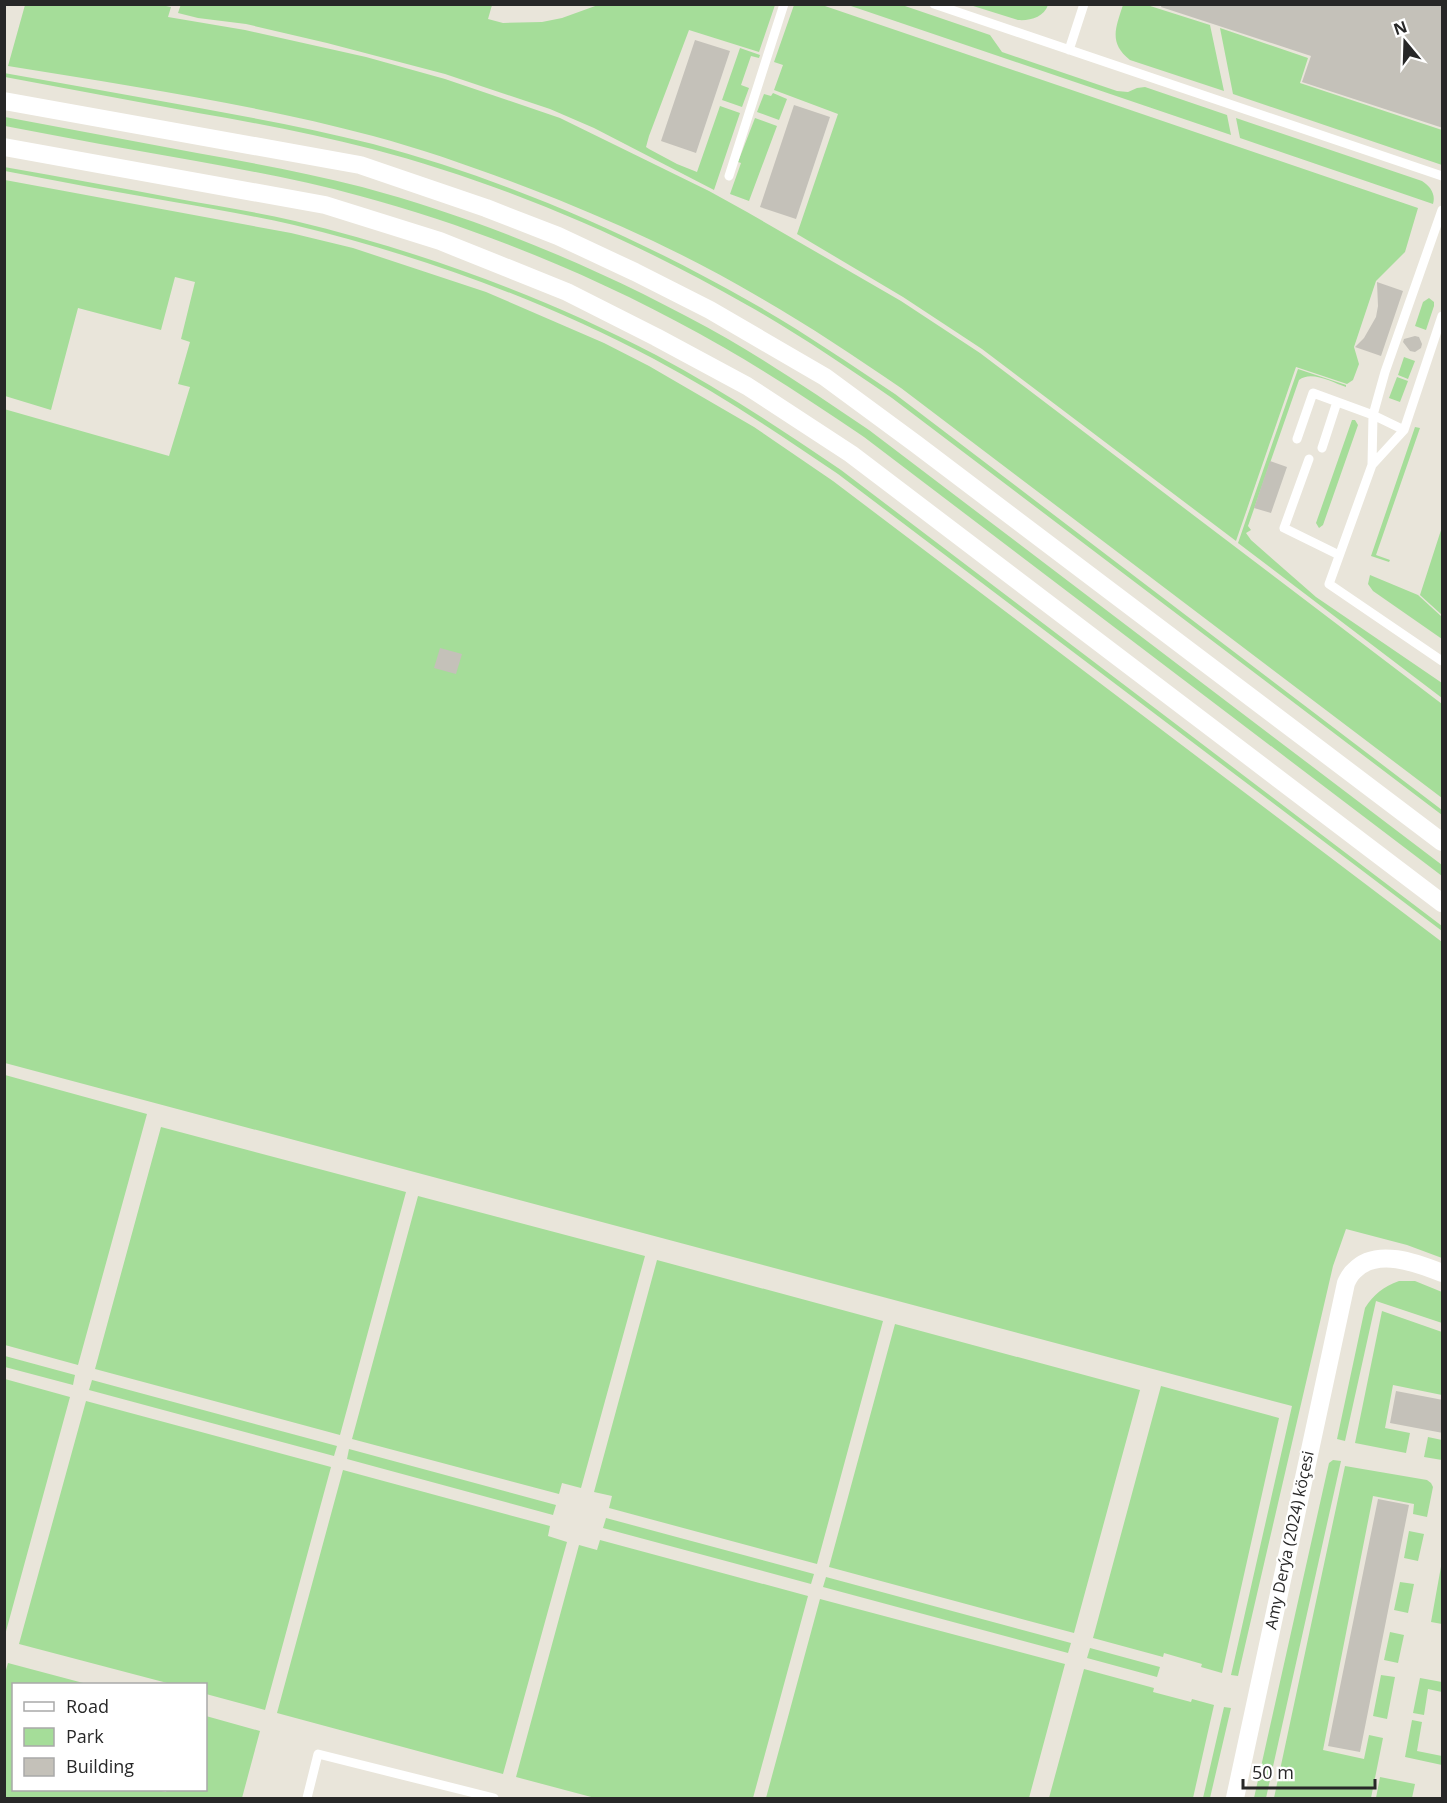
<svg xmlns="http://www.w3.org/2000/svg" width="1447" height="1803" font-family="'Open Sans',sans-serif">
  <rect width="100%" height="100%" fill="#e9e5da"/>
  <path fill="#a5dd99" d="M181,4l311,1 -4,14 15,4 39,-1 20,-4 36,-13h177l-16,47 -70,-22 -40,106 -3,11 3,2 28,15 20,8 23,-66 20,7 -26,77 -120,-62 -44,-19 -105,-35 -118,-31 -81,-19 -48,-6 -20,-5z
    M25,5h136l10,2 -3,10 77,13 121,27 79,22 115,39 149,73 38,21 154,89 79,52 462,351v94l-541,-410c-47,-32 -93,-63 -142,-91 -64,-38 -131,-69 -200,-97 -61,-24 -123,-47 -186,-64 -120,-32 -243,-50 -365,-70z
    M794,5h28l596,203 -13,44 -29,29 -22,66 5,17 -6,16 -6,4 -51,-17 -60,174 -254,-192 -79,-52 -106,-63 41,-120 -64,-24 9,-25 -9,-3z
    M848,5h54l88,30 12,17 115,39 11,1 9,-4 8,-1 82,28 4,20z
    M970,5h78c-4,12 -18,16 -30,15z
    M1123,5h24l63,20 14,66 -94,-31c-22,-17 -14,-33 -7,-55z
    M1220,28l88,30 -8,25 142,47v35l-209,-71z
    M740,48l20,7 -1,3 -8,-2 -10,29 8,3 -7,19 -20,-7z
    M4,73c64,11 127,23 190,34 60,11 120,22 179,37 131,35 258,90 376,157 50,28 98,61 146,93l547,416v5l-550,-417c-47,-32 -95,-65 -145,-93 -117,-67 -245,-122 -375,-156 -58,-15 -116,-26 -174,-36 -65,-12 -129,-24 -193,-36z
    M773,93l14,6 -8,21 -22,-8 7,-18 7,2z
    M5,117c64,12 128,24 192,36 56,10 111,20 165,34 127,34 251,87 366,152 48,28 95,60 141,91l573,435v11l-578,-439c-46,-31 -92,-62 -141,-90 -113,-65 -237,-117 -363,-151 -54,-15 -109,-25 -164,-35 -64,-11 -128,-23 -191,-35z
    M755,118l22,8 -28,75 -19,-7 11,-31 -3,-1z
    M1236,118l186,63c8,5 14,13 11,23l-193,-66z
    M4,167c59,10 117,21 175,32 38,7 78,13 116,22 124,30 247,74 361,134 64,34 125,74 185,115l601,456v5l-604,-457c-60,-41 -120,-81 -184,-115 -113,-60 -236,-104 -360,-134 -40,-9 -80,-16 -120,-23 -57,-10 -113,-20 -169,-31z
    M5,180l286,53 62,15 133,44 118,51 45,23 105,61 79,54 609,461v316l-35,-13 -61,-16 -13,37 -95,410 -7,-1 61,-269 -1287,-343 -1,-654 165,47 21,-69 -12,-3 12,-42 -9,-3 14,-57 -20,-5 -14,53 -83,-22 -27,102 -46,-14z
    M1429,298l5,4v4l-8,24 -11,-4 8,-24z
    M1404,357l11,4 -7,18 -10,-4z
    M1298,369l48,16v2c-14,-5 -35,-17 -47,-7l-51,146 3,4 -5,3 5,7 65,57 126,86v15l-204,-155z
    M1397,377l11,4 -8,21 -11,-4z
    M1352,420h3l3,5 -35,100 -4,3 -3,-5z
    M1415,427l5,1 -44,127 14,5 -1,2 -18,-6z
    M1442,527v88l-22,-20z
    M1370,575l48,20 24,22v22l-69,-48 -5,-7z
    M5,1075l142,39 -69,251 -73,-20z
    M161,1127l245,65 -66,243 -245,-66z
    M418,1196l227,60 -64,232 -19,-5 -3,11 -207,-55z
    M657,1260l226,61 -66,243 -208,-56 3,-12 -18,-4z
    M1399,1281h16l27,11v31l-66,-22 -31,140 -8,-2 28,-131c9,-14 18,-21 34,-27z
    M1382,1311l60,21v63l-49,-10 -8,43 25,5 -4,20 -51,-10z
    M895,1324l245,66 -66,243 -245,-66z
    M5,1356l70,19 -2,10 -68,-18z
    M5,1379l65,18 -65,238 -1,-256z
    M92,1380l245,66 -3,10 -245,-66z
    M1161,1386l118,32 -57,255 -21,-6 1,-3 -38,-11 -1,4 -70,-19z
    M86,1401l245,66 -66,243 -59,-16v-10h-35l-152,-40z
    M1428,1437l14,3v20l-18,-3z
    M349,1449l207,56 -3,10 -206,-56z
    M1333,1460l8,1 -75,337h-12l75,-335z
    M1345,1466l82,14 4,3 2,4 -6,30 -14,-3 1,-10 -41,-8 -50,254 41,9 5,-24 14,3 -12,60h-97z
    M343,1470l207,56 -2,10 19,6 -64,232 -226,-61z
    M606,1518l208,56 -3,10 -208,-56z
    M1409,1531l15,3 -6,27 -14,-3z
    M600,1540l208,56 -55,202h-158l-79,-21 63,-232 18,5z
    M1442,1561v63l-11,-2z
    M826,1577l245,66 -3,10 -245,-66z
    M1400,1582l14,2 -6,29 -14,-3z
    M820,1599l245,65 -36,134h-263z
    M1390,1632l14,3 -6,28 -14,-3z
    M1090,1648l70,19 -3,10 -70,-19z
    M8,1663l79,21h-73v106h142l10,2 1,-2h39v-74l54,15 -18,67h-237l-1,-121z
    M1084,1669l70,19 -1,4 38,10 1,-3 22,6 -21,93h-144z
    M1381,1675l14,2 -8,42 -14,-3z
    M1420,1678l22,4v10l-14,-3 -4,26 -11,-2z
    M1224,1707l7,1 -21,90h-7z
    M1412,1720l10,2 -5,29 25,5v9l-37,-8z
    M1380,1777l35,7 -3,14h-36z"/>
  <path fill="#c4c1b9" d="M1162,4h281v124l-141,-46 9,-26 -150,-49z
    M695,40l35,11 -34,102 -35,-12z
    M794,105l36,12 -34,102 -36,-12z
    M1377,282l26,9 -22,65 -26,-9 9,-9 12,-21 2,-11z
    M1415,336l4,1 3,7 -1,4 -6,4 -5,-1 -7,-9 1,-3z
    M1270,461l17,6 -16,46 -17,-5z
    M440,648l22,6 -6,20 -22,-6z
    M1396,1391l47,9v33l-53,-10z
    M1378,1499l31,6 -49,247 -32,-6z"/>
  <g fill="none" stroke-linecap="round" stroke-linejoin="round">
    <path stroke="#fff" stroke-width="9" d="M934,4l508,172
      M1069,50l15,-46
      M729,176l55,-172
      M1442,210l-57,162 -12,43 -1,50 -43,119 113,77
      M1297,439l16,-46 60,22 31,15
      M1322,448l15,-46
      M1309,459l-25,69 55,27
      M1372,465l32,-35 38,-114
      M307,1798l11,-44 176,44"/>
    <path stroke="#fff" stroke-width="18" d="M4,101l356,64 126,43 72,28 77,36 75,38 115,67 91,67 526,398
      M4,147l321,58 115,36 127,51 89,45 91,49 104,68 591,449
      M1235,1798l111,-515c2,-4 4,-9 8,-12 22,-24 63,-8 88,2"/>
  </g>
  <g text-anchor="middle" stroke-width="4.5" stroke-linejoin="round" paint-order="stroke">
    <g font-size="16" fill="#272727" stroke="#fff">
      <text transform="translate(1289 1540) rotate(-78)" y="6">Amy Derýa (2024) köçesi</text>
    </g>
  </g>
  <rect width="1447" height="1803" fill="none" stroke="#272727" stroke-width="12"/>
  <rect x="12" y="1683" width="195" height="108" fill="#ffffff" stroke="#a9a9a9" stroke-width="1.5"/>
  <rect x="24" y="1702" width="30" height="9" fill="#ffffff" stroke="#a9a9a9" stroke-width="1.5"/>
  <text x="66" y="1713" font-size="18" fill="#272727">Road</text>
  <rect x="24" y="1728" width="30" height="18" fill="#a5dd99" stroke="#a9a9a9" stroke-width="1.5"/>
  <text x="66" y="1743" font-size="18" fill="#272727">Park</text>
  <rect x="24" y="1758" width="30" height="18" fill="#c4c1b9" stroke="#a9a9a9" stroke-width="1.5"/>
  <text x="66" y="1773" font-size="18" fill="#272727">Building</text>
  <g transform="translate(1405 42) rotate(341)" stroke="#ffffff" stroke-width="4.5" paint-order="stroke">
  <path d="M0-4.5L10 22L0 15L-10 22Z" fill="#272727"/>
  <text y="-9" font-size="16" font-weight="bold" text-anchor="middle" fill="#272727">N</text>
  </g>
  <path d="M1243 1779v9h132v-9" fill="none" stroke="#272727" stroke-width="3"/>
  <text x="1252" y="1779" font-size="18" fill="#272727" stroke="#ffffff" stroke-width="4.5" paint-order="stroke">50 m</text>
</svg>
